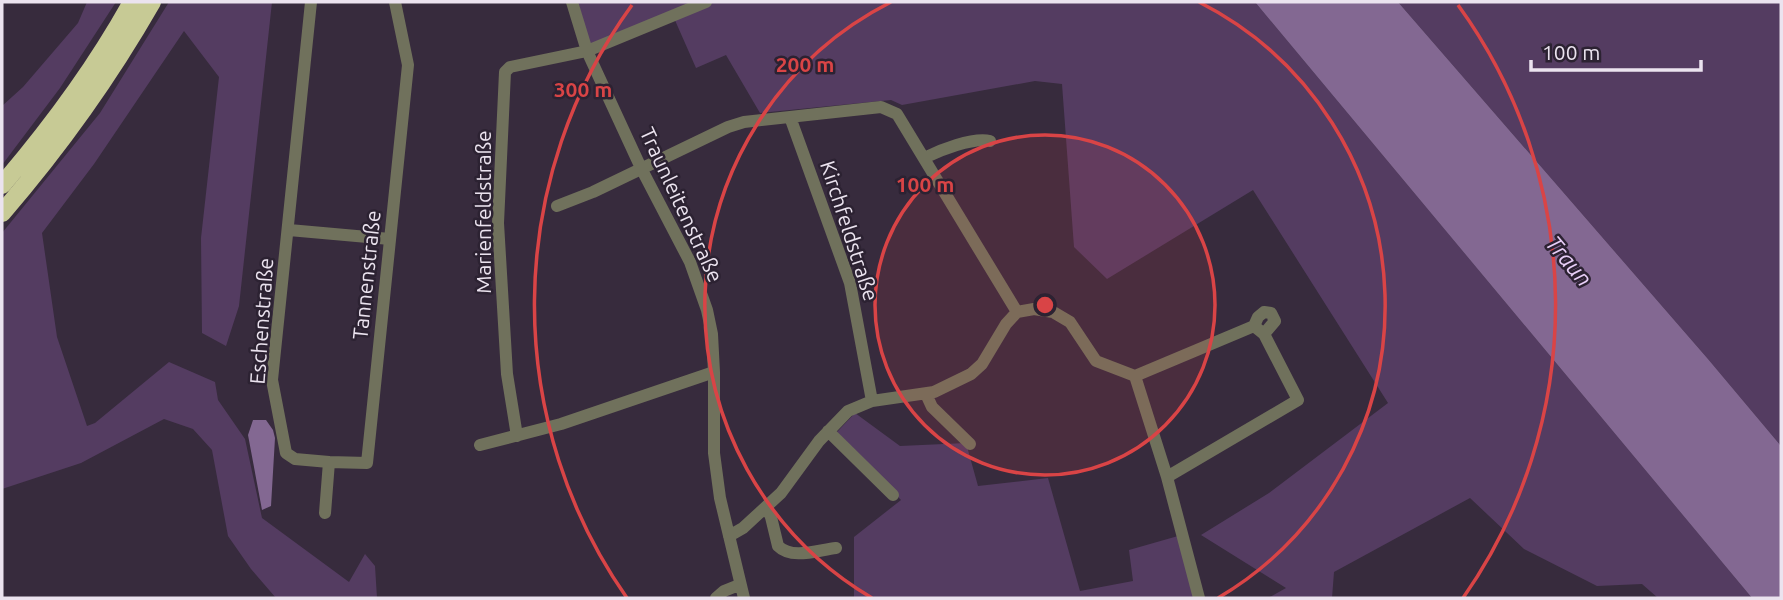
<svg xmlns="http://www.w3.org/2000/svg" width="1783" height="600" font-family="Ubuntu,sans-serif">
  <rect width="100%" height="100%" fill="#372b3d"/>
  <path fill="#543c61" d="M87,2h29l-56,86 -58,77v-59l21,-19 55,-64z
    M169,2h103l-33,304 -13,40 -24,-13 -1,-95 18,-161 -35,-46 -90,133 -52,69 15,104 30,89 8,-3 74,-61 46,20 3,18 27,39 17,79 87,64 16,-28 10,12 2,32h-101l-25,-29 -23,-33 -16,-86 -19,-21 -29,-10 -83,44 -79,26v-256l98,-120z
    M578,2h677l497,596h-94l-16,-14 -45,2 -73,-37 -54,-51 -136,74 -2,26h-64l18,-10 -85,-53 68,-42 119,-90 -135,-213 -146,89 -33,-32 -12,-163 -27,-3 -133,24 -11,-5 -131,13 -34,-58 -30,13 -22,-50 -83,30z
    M1398,2h383v444l-73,-87z
    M855,413l45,33 66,-3 12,43 70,-8 32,113 53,-10 -4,-31 49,-14 17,62h-341v-61l47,-37 -64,-68z"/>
  <path fill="#836892" d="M1255,2h143l310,357 73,87v152h-29z
    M253,420h13l7,10 2,8 -4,68 -9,4 -14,-75z"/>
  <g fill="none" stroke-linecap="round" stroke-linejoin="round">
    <path stroke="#70715c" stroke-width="12" d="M311,2l-39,378 14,73 9,6 34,3
      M572,2l15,49 54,117 49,94 17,48 5,24 2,38v81l6,45 24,100
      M790,117l60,166 22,118
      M924,158c16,-8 49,-21 66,-17
      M557,206l36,-14 135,-65 16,-5 137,-15 16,7 120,198
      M289,230l101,9
      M1254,326l4,-9 6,-5 7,1 4,8 -11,13
      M1135,376l119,-50 10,8 34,66 -131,77
      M926,394l6,13 38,37
      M828,431l65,64
      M517,436l-10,-62 -9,-151 7,-151 5,-5 77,-16 119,-49
      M480,445l81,-21 153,-52
      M767,508l4,9 7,29c14,14 40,4 58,2
      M325,513l4,-51 38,1 41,-398 -13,-63
      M729,536l14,-8 38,-35 38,-52 29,-30 24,-10 62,-9 37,-18 11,-10 24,-40 11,-12 17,-3 19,3 17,10 26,39 39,15 32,101 32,121
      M716,598l8,-7 15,-6"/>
    <path stroke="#c7ca95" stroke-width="18" d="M2,185c48,-56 94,-118 130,-183
      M2,213c57,-66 107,-136 150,-211"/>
  </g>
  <circle cx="1045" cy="305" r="170" fill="#d94446" fill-opacity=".12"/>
  <g fill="none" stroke="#d94446" stroke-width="3.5">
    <circle cx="1045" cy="305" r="170"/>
    <path d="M872 598A340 340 0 0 1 891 2M1199 2A340 340 0 0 1 1218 598"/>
    <path d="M627 598A510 510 0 0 1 632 5M1458 5A510 510 0 0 1 1463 598"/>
  </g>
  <g text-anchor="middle" stroke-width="5" stroke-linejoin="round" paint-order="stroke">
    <g font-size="21" fill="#ebe3ef" stroke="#2c2232">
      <text transform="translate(681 205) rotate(65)" y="7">Traunleitenstraße</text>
      <text transform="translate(484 212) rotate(-90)" y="7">Marienfeldstraße</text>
      <text transform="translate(849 231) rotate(72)" y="7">Kirchfeldstraße</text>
      <text transform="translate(367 275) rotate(-84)" y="7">Tannenstraße</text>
      <text transform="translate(262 321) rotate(-86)" y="7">Eschenstraße</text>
    </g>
    <g font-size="23" font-style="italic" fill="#e9cff8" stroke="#2c2232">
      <text transform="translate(1569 261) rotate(50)" y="8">Traun</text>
    </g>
  </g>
  <circle cx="1045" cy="305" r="10" fill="#d94446" stroke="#2c2232" stroke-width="3.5"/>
  <g font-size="21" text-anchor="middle" font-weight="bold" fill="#d94446" stroke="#2c2232" stroke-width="5" stroke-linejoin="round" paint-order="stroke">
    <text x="805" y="72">200 m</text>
    <text x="583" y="97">300 m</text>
    <text x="925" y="192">100 m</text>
  </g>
  <rect width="1783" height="600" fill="none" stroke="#ebe3ef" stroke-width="7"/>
  <path d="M1531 60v10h170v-10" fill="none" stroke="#ebe3ef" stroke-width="3.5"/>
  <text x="1542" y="60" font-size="21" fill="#ebe3ef" stroke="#2c2232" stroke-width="5" paint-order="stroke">100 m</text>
</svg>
